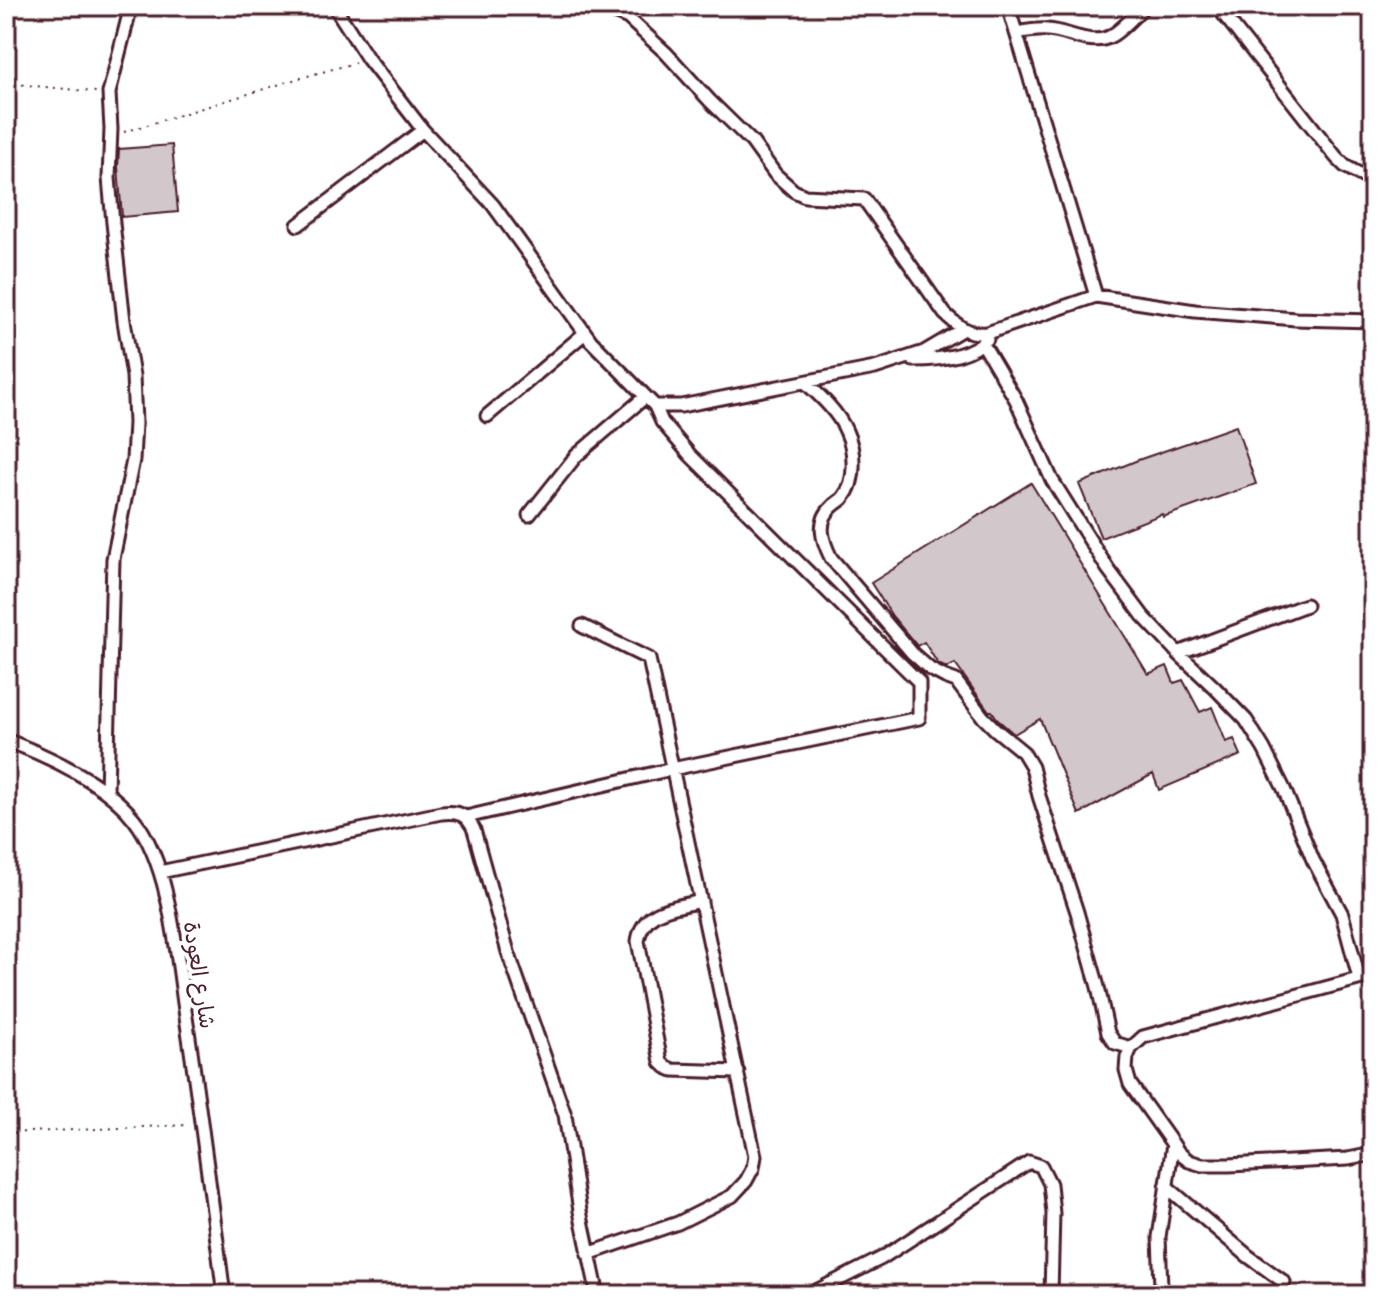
<svg xmlns="http://www.w3.org/2000/svg" width="1379" height="1301" font-family="Delius,'Playpen Sans Arabic',sans-serif">
  <rect width="100%" height="100%" fill="#fff"/>
  <filter id="ink" filterUnits="userSpaceOnUse"><feTurbulence type="fractalNoise" baseFrequency=".0125" numOctaves="2"/><feDisplacementMap in="SourceGraphic" scale="16" xChannelSelector="R" yChannelSelector="G"/><feConvolveMatrix kernelMatrix="1 2 1 2 8 2 1 2 1" color-interpolation-filters="sRGB"/></filter>
  <g filter="url(#ink)">
    <path fill="#d2c7cb" stroke="#4a1f2b" stroke-width="2" d="M172,145l6,67 -56,5 -4,-50 1,-18z
      M1236,426l20,58 -93,33 -1,-3 -61,24 -22,-54 59,-24z
      M1031,483l117,191 19,-8 7,17 9,-3 17,32 12,-5 14,35 8,-3 7,16 -82,35 -6,-16 -74,40 -39,-95 -26,15 -16,-14 -6,-9h-3l-34,-47 -8,4 -9,-4 -14,-22 -7,4 -25,-30 -21,-33z"/>
    <g fill="none" stroke-linecap="round" stroke-linejoin="round">
      <g stroke="#4a1f2b" stroke-width="17">
        <path id="minor" d="M334,6l34,53 55,71 70,75 98,136 64,65h26l194,-38 49,-16 39,-23
          M577,6l12,3 22,2 17,7 38,35 44,48 42,41 23,32 19,17 11,5 59,3 81,115c13,12 23,21 42,19l109,-37
          M1008,6l88,290 99,15 101,8 77,2
          M1217,6l119,151 9,9 28,16
          M1016,33c11,-2 21,-4 32,-3 20,1 43,17 63,6 12,-7 23,-20 33,-30
          M298,225l125,-95
          M983,344l33,56 36,80 56,89 35,47 35,37 37,35 31,32 18,29 20,40 29,71 29,54 17,64
          M913,360c24,0 56,-3 74,-21
          M805,382c15,14 33,30 41,49 9,19 11,50 -3,67 -3,3 -7,5 -10,8 -17,15 -11,34 -2,52l81,95 18,16 15,8 11,4 27,36 13,13 27,22 9,15 7,29 38,116 21,75 10,46 7,10 16,5
          M487,416l98,-83
          M529,515l47,-59 69,-59
          M582,626l67,33 106,497 -2,12 -7,13 -14,15 -54,27 -90,31
          M1178,653l128,-48
          M6,740c42,16 100,43 128,79 37,47 43,140 52,198 14,93 26,185 38,278
          M107,792l6,-233 20,-99 2,-37 -2,-47 -9,-55 -11,-98 -4,-45 2,-49 -2,-36 22,-87
          M466,817l206,-48 247,-51v-36l-229,-227 -28,-33 -7,-16
          M160,872l281,-59c17,-2 26,1 33,17l34,122 57,163 15,96 18,84
          M701,901c-27,7 -58,7 -63,40l23,121 5,5 7,3 65,2
          M1373,975l-230,62 -12,11 -4,9 -1,13 4,14 49,69 10,8 13,4h27l119,-6 25,-5
          M1166,1186l82,70 36,26
          M808,1295l74,-37 147,-96 12,4 9,18 3,29 -2,82
          M1164,1295l-3,-8 -2,-50 14,-93"/>
      </g>
      <path stroke="#4a1f2b" stroke-width="2" stroke-dasharray="2 6" stroke-linecap="butt" d="M144,7l19,-1
        M6,83l90,9
        M124,132l176,-54 55,-15
        M6,1133l183,-8"/>
      <use href="#minor" stroke="#fff" stroke-width="11"/>
    </g>
  </g>
  <g text-anchor="middle" stroke-width="8" stroke-linejoin="round" paint-order="stroke">
    <g font-size="22" fill="#4a1f2b" stroke="#fff">
      <text transform="translate(200 975) rotate(81)" y="8">شارع العودة</text>
    </g>
  </g>
  <rect width="1379" height="1301" fill="none" stroke="#fff" stroke-width="32"/>
  <rect x="16" y="16" width="1347" height="1269" fill="none" stroke="#4a1f2b" stroke-width="3" filter="url(#ink)"/>
</svg>
